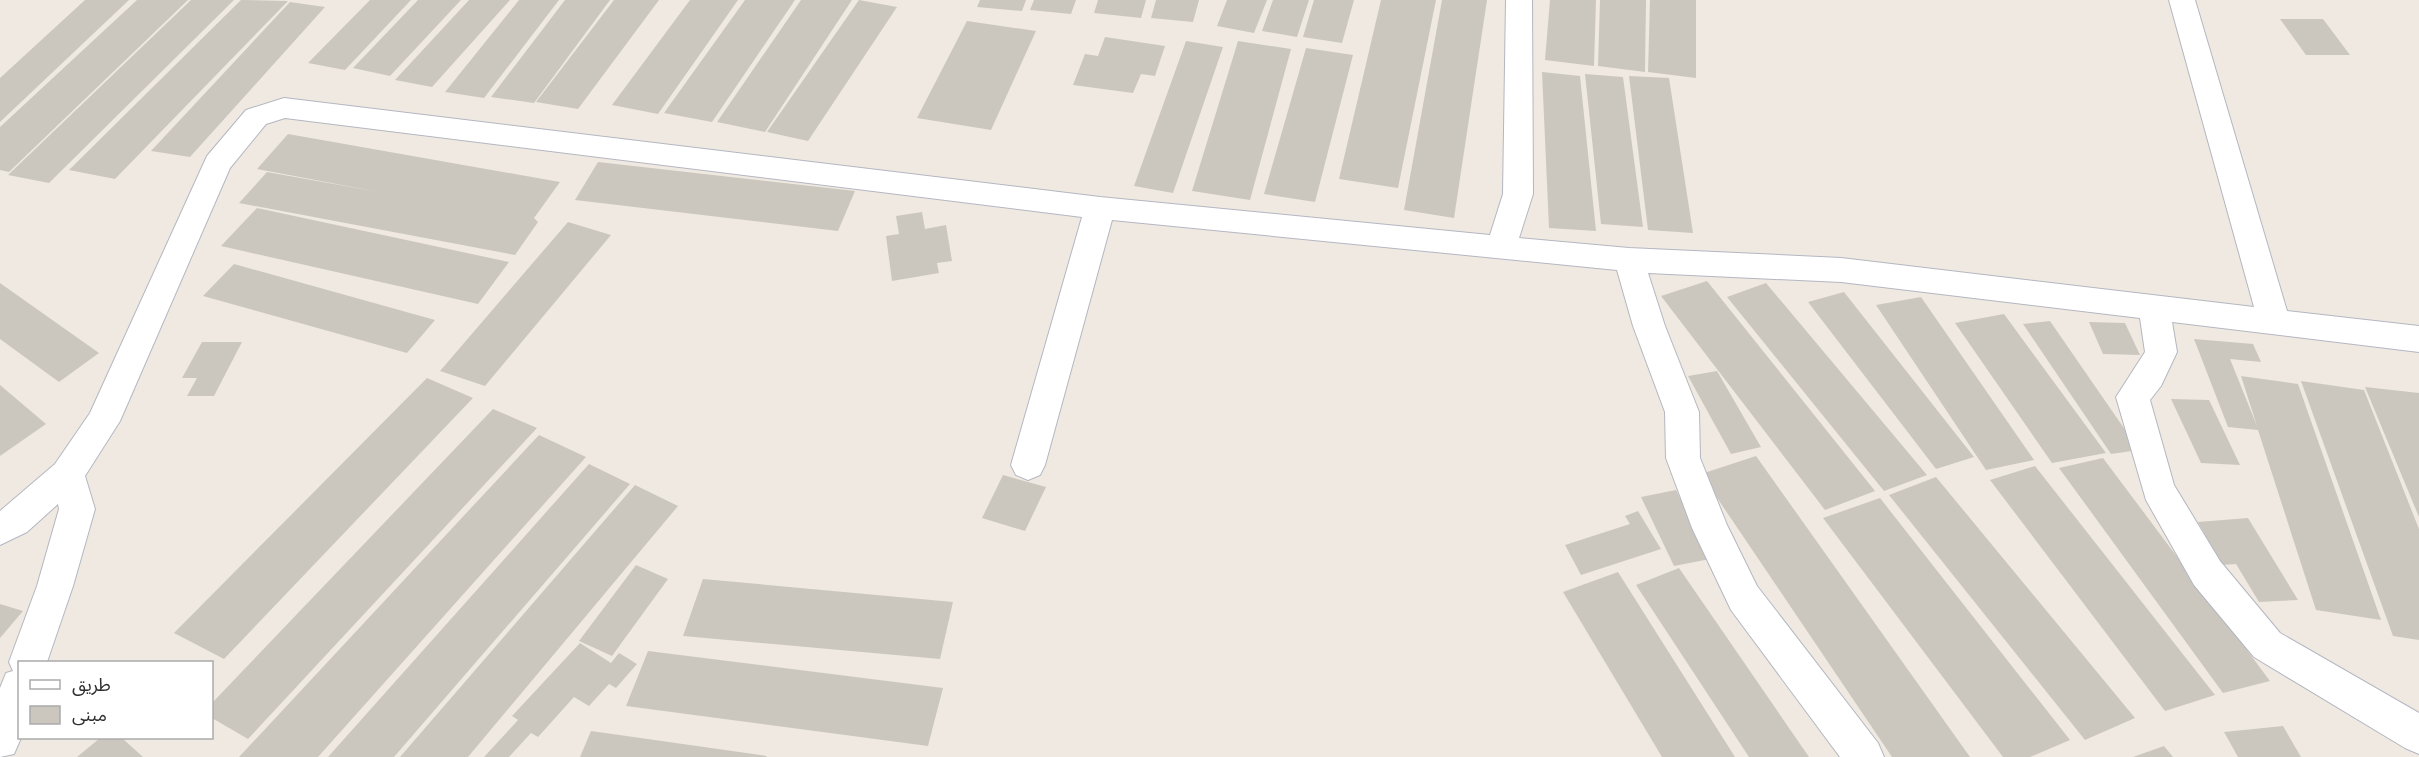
<svg xmlns="http://www.w3.org/2000/svg" width="2419" height="757" font-family="'PT Sans','Noto Sans Arabic',sans-serif">
  <rect width="100%" height="100%" fill="#efe9e1"/>
  <path fill="#cbc7bf" d="M85,0h44l-129,122v-44z
    M137,0h51l-179,172 -9,-2v-43z
    M191,0h43l-185,183 -41,-8z
    M241,0l47,1 -173,178 -46,-9z
    M370,0h41l-66,70 -37,-7z
    M418,0h43l-71,76 -37,-8z
    M469,0h41l-78,87 -37,-7z
    M519,0h40l-75,98 -39,-6z
    M565,0h45l-76,103 -43,-6z
    M614,0h45l-81,109 -42,-7z
    M690,0h48l-80,114 -46,-9z
    M745,0h50l-83,122 -48,-9z
    M801,0h51l-87,132 -48,-10z
    M859,0l38,7 -89,134 -41,-9z
    M980,0h46l-4,11 -45,-4z
    M1034,0h42l-5,14 -41,-4z
    M1098,0h48l-5,18 -47,-5z
    M1156,0h43l-6,22 -42,-4z
    M1227,0h40l-13,33 -37,-7z
    M1273,0h36l-12,37 -35,-6z
    M1314,0h40l-12,43 -39,-6z
    M1381,0h55l-38,188 -59,-9z
    M1442,0h45l-33,218 -50,-8z
    M1550,0h46l-2,66 -49,-6z
    M1600,0h46l-1,72 -47,-6z
    M1650,0h46v78l-48,-6z
    M290,2l35,5 -135,150 -39,-6z
    M2280,19h43l27,36h-44z
    M967,21l69,10 -45,99 -74,-12z
    M1105,37l60,9 -10,30 -14,-2 -8,19 -60,-8 12,-31 13,2z
    M1186,41l37,6 -50,146 -39,-7z
    M1238,41l53,8 -41,151 -58,-9z
    M1306,48l47,7 -38,147 -51,-8z
    M1542,72l38,4 16,155 -47,-3z
    M1585,74l38,3 20,150 -42,-3z
    M1629,76l40,2 24,155 -45,-3z
    M288,134l272,48 -26,36 4,4 -23,33 -276,-52 28,-31 112,20 -122,-23z
    M598,162l257,29 -17,40 -263,-31z
    M257,208l252,54 -31,42 -257,-58z
    M922,212l3,17 21,-4 6,36 -15,2 2,10 -47,8 -6,-45 13,-2 -3,-18z
    M568,222l43,13 -126,151 -45,-15z
    M234,264l201,56 -28,33 -204,-57z
    M1707,281l168,210 -50,19 -164,-214z
    M0,283l99,70 -40,29 -59,-43z
    M1766,283l161,192 -43,16 -157,-194z
    M1844,292l130,165 -38,12 -128,-167z
    M1921,297l113,163 -48,10 -110,-165z
    M2004,314l102,139 -54,10 -97,-140z
    M2050,321l89,129 -28,4 -88,-130z
    M2089,322l36,1 15,32 -37,-1z
    M2194,339l59,5 8,18 -31,-3 27,67 -16,-50 57,8 83,236 -65,-10 -58,-180 -30,-3z
    M202,342h40l-28,54h-27l10,-18h-15z
    M1717,371l44,76 -30,7 -43,-78z
    M427,378l46,20 -249,261 -50,-26z
    M2301,381l63,9 55,139v111l-26,-4z
    M0,385l46,39 -46,32z
    M2365,387l54,6v124z
    M2171,399l38,1 31,65 -39,-2z
    M493,409l44,19 -289,311 -36,-21v-15z
    M539,435l47,22 -268,300h-79z
    M1756,456l214,301h-78l-191,-283z
    M2103,458l167,223 -47,12 -164,-225z
    M589,464l41,20 -236,273h-66z
    M2035,466l180,229 -50,16 -175,-231z
    M1003,475l43,12 -21,44 -43,-13z
    M1936,477l199,241 -50,22 -196,-245z
    M635,485l43,21 -210,251h-68z
    M1676,490l34,69 -36,7 -33,-69z
    M1880,498l190,242 -40,17h-27l-180,-239z
    M1638,511l23,38 -80,26 -16,-30 65,-21 -5,-8z
    M2248,518l50,82 -39,2 -23,-38 -14,1 -24,-43z
    M636,565l32,14 -56,77 -33,-15z
    M1679,568l130,189h-60l-113,-172z
    M1618,572l117,185h-73l-99,-165z
    M703,579l250,23 -13,57 -257,-23z
    M0,604l23,7 -23,27z
    M580,643l31,20 8,-10 18,11 -21,24 -7,-4 -20,22 -15,-9 -36,40 -7,-4 -22,24h-25l34,-37 -6,-4z
    M648,651l295,37 -15,58 -302,-40z
    M2283,726l18,31h-63l-14,-25z
    M591,731l176,25 -1,1h-186z
    M100,738h22l21,19h-66z
    M2164,746l9,11h-40z"/>
  <g fill="none" stroke-linecap="round" stroke-linejoin="round">
    <g stroke="#b4b7c1" stroke-width="2">
      <path id="minor" d="M1506,0h26l1,194 -14,44 110,10 212,10 413,49 -85,-307h26l92,311 132,15v26l-247,-30 5,30 -16,34 -11,14 24,85 46,76 60,72 139,80v41l-14,-6 -151,-91 -60,-72 -48,-85 -30,-103 29,-45 -5,-34 -299,-36 -193,-9 17,53 34,86 1,46 27,67 30,61 121,157 6,14h-44l-109,-147 -39,-82 -26,-70 -1,-46 -32,-86 -16,-56 -505,-50 -67,245 -5,10 -12,5 -12,-5 -5,-10 71,-248 -797,-99 -19,6 -36,44 -110,253 -35,55 10,33 -22,77 -26,76h-27l1,76 -7,16 -14,3v-69l6,-15 7,-2 -4,-9 28,-76 22,-77 -1,-5 -31,28 -27,13v-34l55,-47 35,-51 117,-257 39,-46 38,-12 816,99 390,38 13,-41z"/>
    </g>
    <use href="#minor" fill="#fff" fill-rule="evenodd"/>
  </g>
  <rect x="18" y="661" width="195" height="78" fill="#ffffff" stroke="#ababab" stroke-width="1.5"/>
  <rect x="30" y="680" width="30" height="9" fill="#ffffff" stroke="#ababab" stroke-width="1.5"/>
  <text x="72" y="691" font-size="18" fill="#2e2e2e">طريق</text>
  <rect x="30" y="706" width="30" height="18" fill="#cbc7bf" stroke="#ababab" stroke-width="1.5"/>
  <text x="72" y="721" font-size="18" fill="#2e2e2e">مبنى</text>
</svg>
